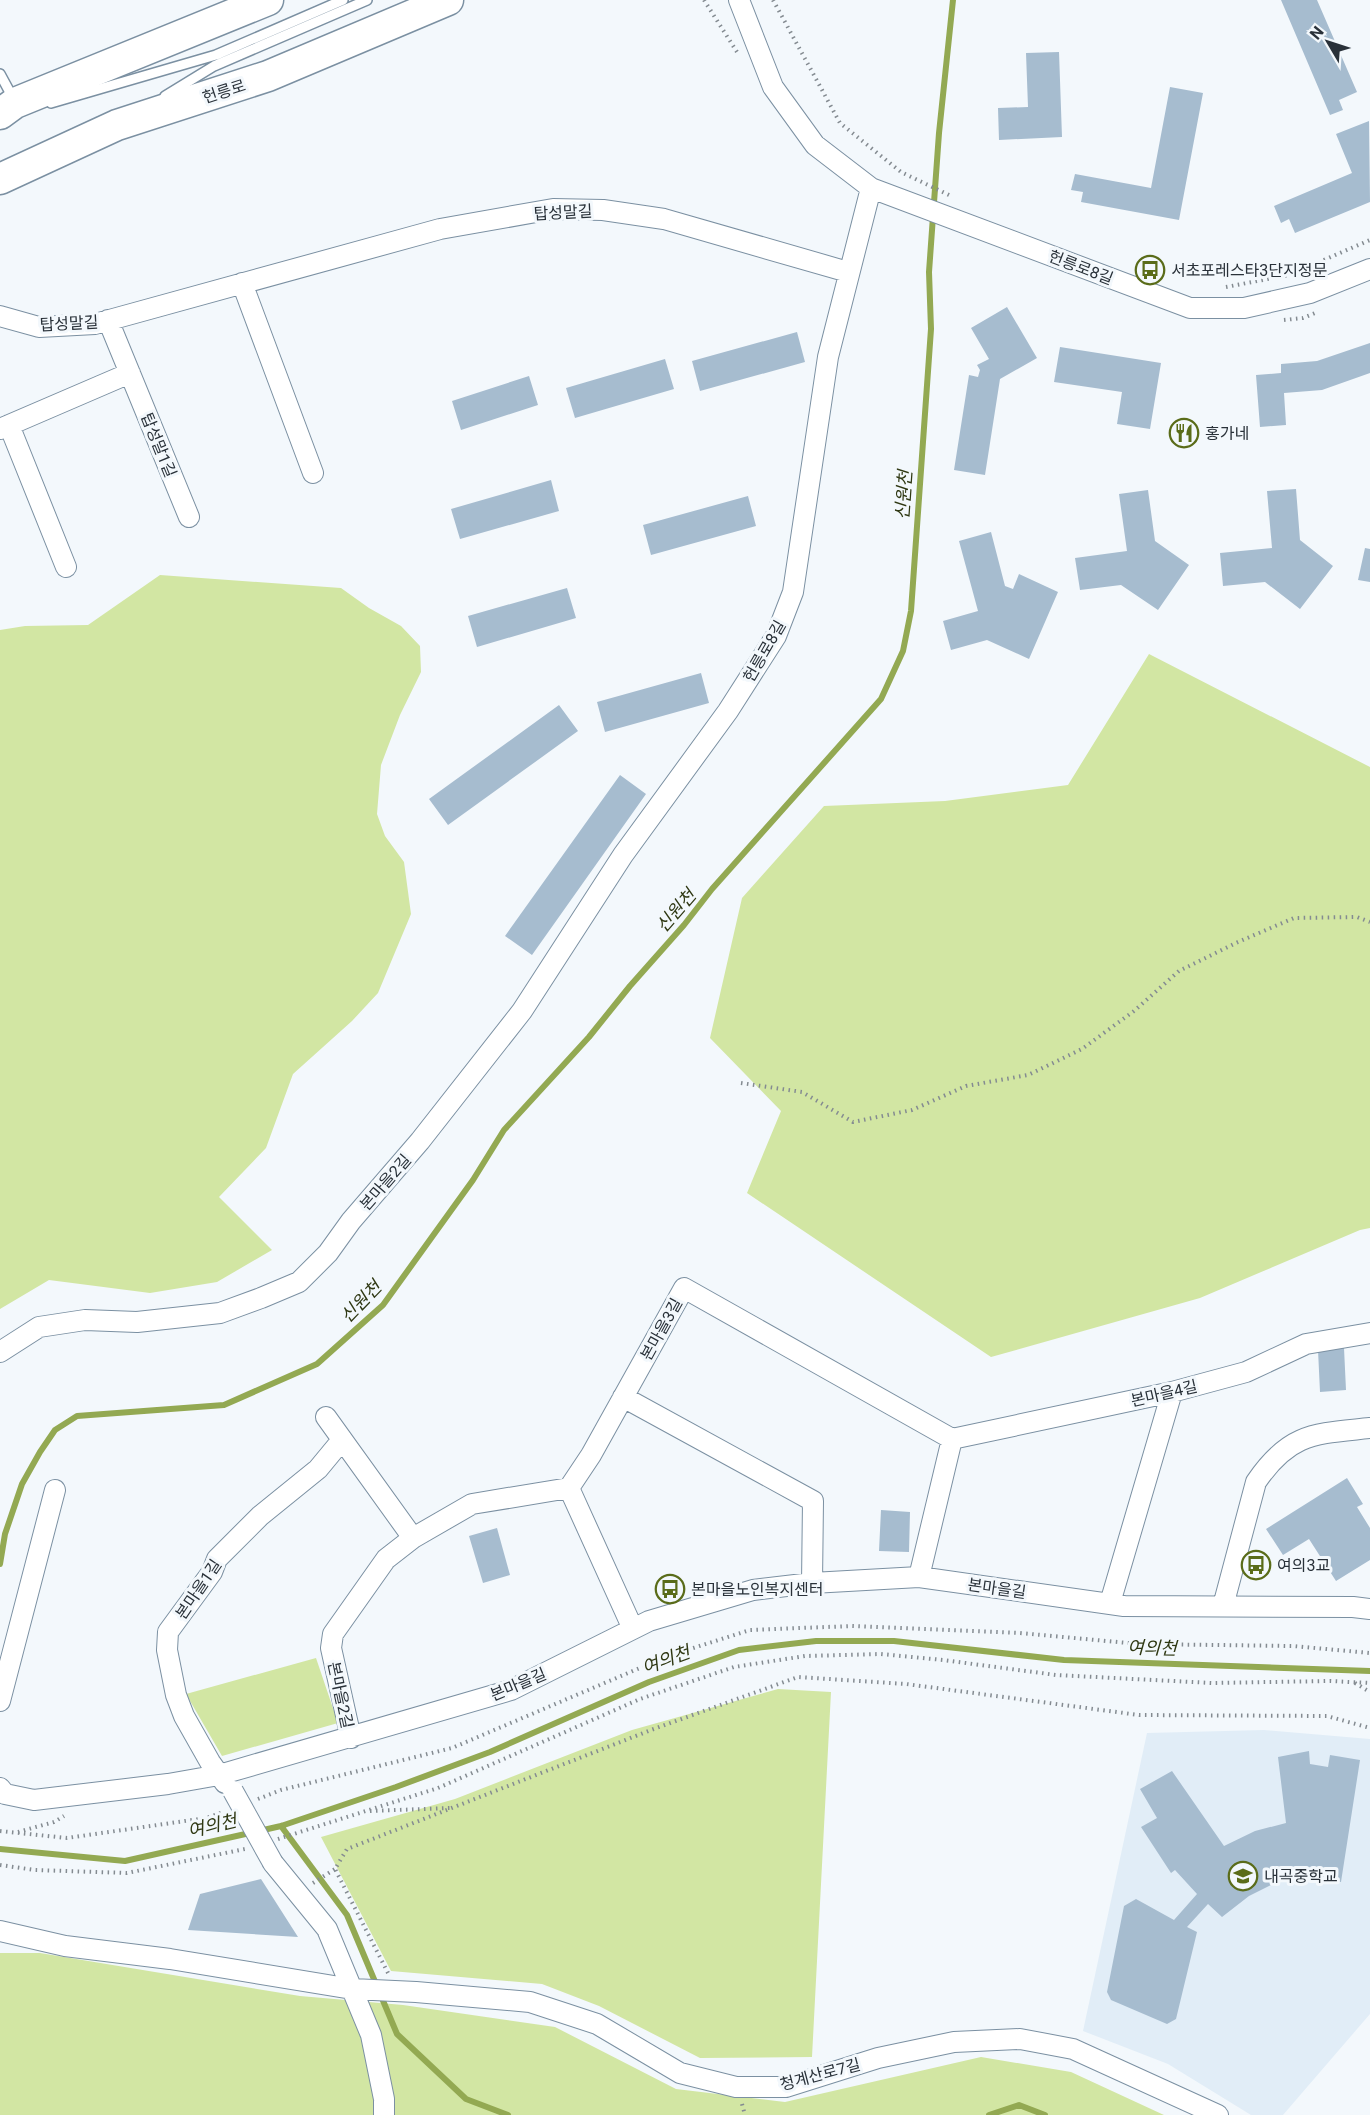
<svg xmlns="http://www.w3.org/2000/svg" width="1370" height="2115" font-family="Roboto,'Noto Sans KR',sans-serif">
  <rect width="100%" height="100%" fill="#f3f8fc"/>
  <path fill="#e1edf7" d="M1264,1730l106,9v275l-87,101h-32l-83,-51 -85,-33 64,-298z"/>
  <path fill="#d2e6a3" d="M160,575l181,13 28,20 32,18 19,20 1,26 -21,43 -19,50 -4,49 8,22 19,26 7,52 -33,79 -26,28 -59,53 -27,74 -47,49 53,53 -55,32 -67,11 -101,-13 -49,29v-679l25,-4 63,-1z
    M1149,654l221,113v461l-10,2 -160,68 -209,59 -244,-164 34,-82 -71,-73 32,-140 82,-92 121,-5 123,-16z
    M316,1658l22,65 -116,33 -36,-62z
    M778,1689l53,3 -19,365 -112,1 -101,-52 -57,-22 -151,-13 -70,-134 134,-38 177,-69z
    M0,1953h40l260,43 103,9 152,22 121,62 109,13 196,-45 90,15 93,43h-1164z"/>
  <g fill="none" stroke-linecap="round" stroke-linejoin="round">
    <path stroke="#93a952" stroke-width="6" d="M0,1564l5,-30 17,-50 18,-32 15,-22 22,-14 147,-11 93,-41 66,-59 90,-125 31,-50 85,-93 41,-51 54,-61 28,-36 169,-190 22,-48 8,-40 20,-282 -2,-57 10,-139 14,-133
      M281,1826l66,89 50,119 69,65 42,16
      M0,1849l125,12 156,-35 115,-39 94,-35 159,-70 90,-32 77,-9h78l170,19 306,11
      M989,2115l30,-10 26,10"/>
  </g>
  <path fill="#a6bccf" d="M1281,0h36l40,92 -18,8 4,10 -13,5z
    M1059,52l3,85 -63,3 -1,-32 30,-1 -2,-54z
    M1170,87l33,6 -24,127 -98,-18 2,-10 -12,-2 4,-16 76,14z
    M1369,121l1,81 -75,31 -6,-14 -8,4 -7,-17 78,-33 -16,-39z
    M1007,307l30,51 -37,21 -15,96 -31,-5 15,-95 9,2 2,-7 -3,-5 12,-6 -18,-31z
    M797,332l8,30 -105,29 -8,-30z
    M1370,343v30l-48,17 -38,3 2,32 -26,2 -4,-52 25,-2v-9l36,-3z
    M1060,347l101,16 -11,66 -33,-5 5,-32 -68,-10z
    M665,359l9,30 -99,29 -9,-30z
    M529,376l9,29 -77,25 -9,-29z
    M551,480l8,31 -99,28 -9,-30z
    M1296,489l4,51 33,26 -33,43 -35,-27 -42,4 -3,-33 52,-5 -5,-57z
    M1148,490l7,51 34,24 -31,45 -37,-25 -41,5 -5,-32 52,-7 -8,-57z
    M748,496l8,30 -105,29 -8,-30z
    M991,532l14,54 8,3 6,-15 39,18 -29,67 -42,-19 -36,10 -8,-29 35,-10 -19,-70z
    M1365,548l5,1v33l-12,-2z
    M567,588l9,30 -99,29 -9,-31z
    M701,673l8,30 -104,29 -8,-30z
    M559,705l19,26 -130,94 -19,-26z
    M620,775l26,19 -114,161 -27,-19z
    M1344,1348l2,42 -26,2 -2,-42z
    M1347,1478l16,26 -6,3 13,21v32l-34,21 -27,-42 -26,16 -17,-26z
    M881,1510l29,2 -1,40 -30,-1z
    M497,1528l13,47 -27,8 -14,-47z
    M1309,1751l1,13 18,3 2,-12 30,5 -19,122 -29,-3 -33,2 -30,15 -27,21 -14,-13 -21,23 10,5 -21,87 -9,5 -56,-24 -4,-8 17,-86 12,-7 38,21 23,-26 -22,-24 -4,3 -30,-46 16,-9 -17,-29 32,-18 52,75 31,-15 31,-8 -8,-66z
    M261,1879l37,58 -110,-7 12,-36z"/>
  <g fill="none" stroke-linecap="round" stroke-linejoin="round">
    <g stroke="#7b90a2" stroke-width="12">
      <path id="lane" d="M0,74l13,24
        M165,96l49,-30 153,-66
        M51,103l165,-48 127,-55"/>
    </g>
    <g stroke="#7b90a2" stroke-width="22">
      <path id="street" d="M739,0l34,87 42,58 56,43 319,120h54l66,-15 60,-24
        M242,283l71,190
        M0,316l39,11 56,-3 345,-95 113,-20 50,1 61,9 184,53
        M108,320l81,197
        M9,425l57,142
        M0,429l130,-56
        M0,1352l39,-25 46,-7 52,2 83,-9 41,-15 38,-16 29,-29 23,-32 69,-80 102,-130 101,-156 105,-144 48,-75 17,-44 35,-235 43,-169
        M623,1397l190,104 -1,82
        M326,1417l87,121
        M952,1439l220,-47 74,-20 60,-28 64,-11
        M1110,1603l62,-211
        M1223,1606l33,-124c34,-50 59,-48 114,-54
        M633,1629l-64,-141 22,-33 93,-167 268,151 -33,138
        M0,1701l55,-211
        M351,1738l-20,-90 2,-14 53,-75 27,-21 59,-34 97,-16
        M225,1783l-15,-21 -26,-46 -8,-21 -9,-45 1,-18 44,-60 5,-13 43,-43 58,-47 24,-29
        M0,1788l5,6 29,6 134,-16 51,-9 292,-85 138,-69 104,-31 59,-7 107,-6 205,29 229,1 17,2
        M273,1863l54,66 44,106 13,64v16
        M0,1931l65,15 105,13 182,30 64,3 114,10 67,22 83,49 56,14h50l92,-29 76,-16 66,-3 53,10 145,66"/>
    </g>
    <g stroke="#7b90a2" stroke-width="33">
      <path id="primary" d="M0,114l15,-11 253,-103
        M0,179l117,-54 151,-49 180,-76"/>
    </g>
    <path stroke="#848b91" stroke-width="4" stroke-dasharray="1.5 4.5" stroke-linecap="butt" d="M704,0l33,52
      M773,0l67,123 61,49 48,23
      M1226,287l63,-12 81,-35
      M1284,320l19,-2 12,-5
      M741,1083l61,9 51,30 59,-12 54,-24 62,-11 54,-26 52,-38 45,-40 59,-29 56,-24 63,-1 13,5
      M1355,1683l15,9
      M258,1799l23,-9 171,-42 216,-92 82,-26 102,-4 168,7 119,11 154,2 77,7
      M370,1811l80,-3
      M0,1831l67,7 139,-20 17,-6
      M18,1832l36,-10 10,-6
      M278,1839l160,-51 202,-89 94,-32 71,-11 76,-2 62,6 113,15 156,8 118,-2 40,2
      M0,1865l35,5 92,3 118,-24
      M313,1883l22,-14
      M388,1973l-53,-104 12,-20 304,-119 147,-53 108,7 233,31 188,1 43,12
      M742,2104l3,11"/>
    <use href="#lane" stroke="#fff" stroke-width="9"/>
    <use href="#street" stroke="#fff" stroke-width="20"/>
    <use href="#primary" stroke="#fff" stroke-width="30"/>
    <g stroke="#7b90a2" stroke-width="22" stroke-linecap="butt">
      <path id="street-bridge" d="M233,1791l40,72"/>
    </g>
    <use href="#street-bridge" stroke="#fff" stroke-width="20"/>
  </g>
  <defs>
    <g id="bus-ring" transform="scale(1.5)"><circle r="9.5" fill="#f3f8fc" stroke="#5a6c19" stroke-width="1.5"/><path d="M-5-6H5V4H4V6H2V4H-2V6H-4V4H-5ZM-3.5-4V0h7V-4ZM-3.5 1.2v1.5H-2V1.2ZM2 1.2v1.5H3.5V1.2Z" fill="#5a6c19"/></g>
    <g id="restaurant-ring" transform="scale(1.5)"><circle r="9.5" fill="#f3f8fc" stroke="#5a6c19" stroke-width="1.5"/><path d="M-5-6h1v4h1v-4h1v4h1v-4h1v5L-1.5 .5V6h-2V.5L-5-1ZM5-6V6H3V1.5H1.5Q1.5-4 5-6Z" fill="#5a6c19"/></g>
    <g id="school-ring" transform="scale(1.5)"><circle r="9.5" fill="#f3f8fc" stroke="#5a6c19" stroke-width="1.5"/><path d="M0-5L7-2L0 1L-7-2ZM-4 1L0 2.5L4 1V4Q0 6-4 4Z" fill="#5a6c19"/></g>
  </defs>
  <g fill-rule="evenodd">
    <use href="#bus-ring" x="1150" y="270"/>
    <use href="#restaurant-ring" x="1184" y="433"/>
    <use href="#bus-ring" x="1256" y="1565"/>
    <use href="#bus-ring" x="670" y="1589"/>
    <use href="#school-ring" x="1243" y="1876"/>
  </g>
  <g text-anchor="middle" stroke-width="6" stroke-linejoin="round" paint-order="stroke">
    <g font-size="16" fill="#293139" stroke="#f3f8fc">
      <text transform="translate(224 91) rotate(-18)" y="6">헌릉로</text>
      <text transform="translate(563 212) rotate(-3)" y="6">탑성말길</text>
      <text transform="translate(1081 267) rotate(21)" y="6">헌릉로8길</text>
      <text transform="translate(69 323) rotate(-3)" y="6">탑성말길</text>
      <text transform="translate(159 445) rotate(68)" y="6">탑성말1길</text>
      <text transform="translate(764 651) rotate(-60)" y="6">헌릉로8길</text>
      <text transform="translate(385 1182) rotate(-49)" y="6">본마을2길</text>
      <text transform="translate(661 1329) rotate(-61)" y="6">본마을3길</text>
      <text transform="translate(1164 1393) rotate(-13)" y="6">본마을4길</text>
      <text transform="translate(997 1588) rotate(8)" y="6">본마을길</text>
      <text transform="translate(198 1589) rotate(-56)" y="6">본마을1길</text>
      <text transform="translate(518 1684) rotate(-23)" y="6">본마을길</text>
      <text transform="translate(341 1695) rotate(78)" y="6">본마을2길</text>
      <text transform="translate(820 2074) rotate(-15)" y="6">청계산로7길</text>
    </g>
    <g font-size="16" fill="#293139" stroke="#f3f8fc" text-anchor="start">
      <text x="1171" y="276">서초포레스타3단지정문</text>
      <text x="1205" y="439">홍가네</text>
      <text x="1277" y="1571">여의3교</text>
      <text x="691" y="1595">본마을노인복지센터</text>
      <text x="1264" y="1882">내곡중학교</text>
    </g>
    <g font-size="18" font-style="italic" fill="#2f3813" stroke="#f3f8fc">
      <text transform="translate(904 495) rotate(-86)" y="6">신원천</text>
      <text transform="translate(676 911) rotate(-49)" y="6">신원천</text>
      <text transform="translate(361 1302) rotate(-46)" y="6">신원천</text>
      <text transform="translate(1152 1648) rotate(2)" y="6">여의천</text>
      <text transform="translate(666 1660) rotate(-20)" y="6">여의천</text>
      <text transform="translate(212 1826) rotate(-13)" y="6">여의천</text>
    </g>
  </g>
  <g transform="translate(1328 42) rotate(309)" stroke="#f3f8fc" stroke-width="4.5" paint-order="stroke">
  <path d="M0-4.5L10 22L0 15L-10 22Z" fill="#293139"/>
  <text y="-9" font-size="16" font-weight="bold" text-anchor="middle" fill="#293139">N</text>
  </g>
</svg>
